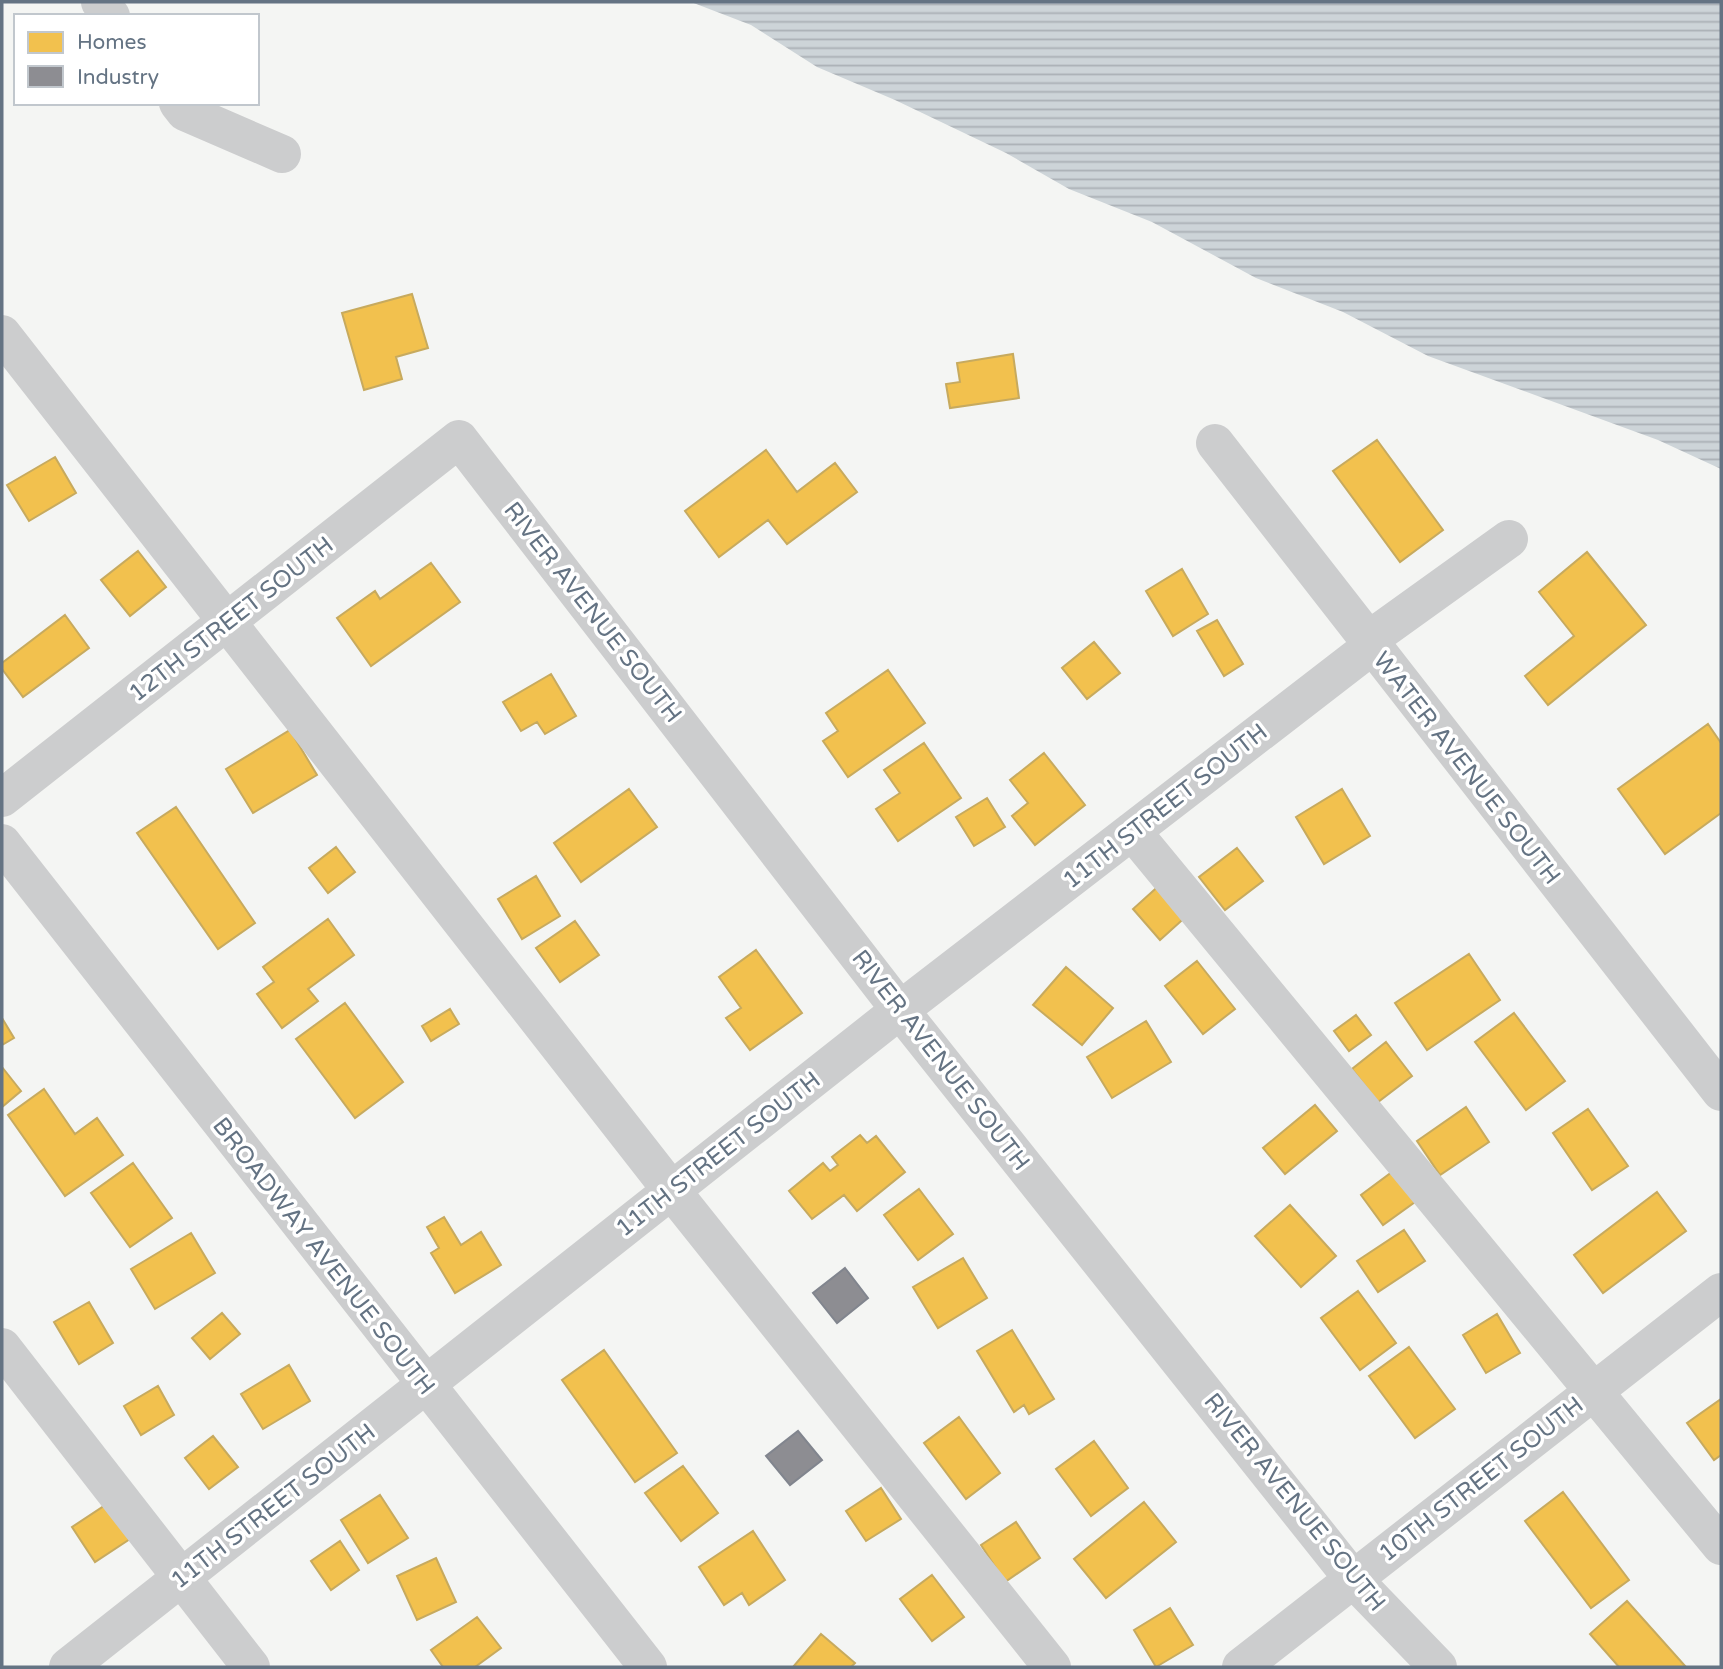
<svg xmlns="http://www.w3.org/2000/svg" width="1723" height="1669" font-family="'Varela Round',sans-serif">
  <defs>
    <pattern id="water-rules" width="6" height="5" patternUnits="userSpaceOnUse" patternTransform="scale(1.75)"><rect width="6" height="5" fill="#cdd4d8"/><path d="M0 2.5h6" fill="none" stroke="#aab0b5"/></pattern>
  </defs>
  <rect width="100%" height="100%" fill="#f4f5f3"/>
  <path fill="url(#water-rules)" d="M691,2h1030v467l-63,-29 -230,-84 -85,-44 -87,-34 -104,-56 -83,-33 -63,-36 -111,-53 -78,-33 -66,-42z"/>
  <path fill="#f2c14e" stroke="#c7aa5e" stroke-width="2" d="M412,294l16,54 -32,9 6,22 -38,11 -22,-77z
    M1013,354l6,44 -69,10 -4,-24 14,-2 -3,-19z
    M1377,440l66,90 -43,32 -67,-91z
    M766,450l31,42 38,-29 22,29 -70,52 -19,-24 -49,37 -34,-46z
    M55,457l21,36 -47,28 -22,-36z
    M138,551l28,36 -36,29 -29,-36z
    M1587,552l59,73 -98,80 -23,-29 49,-40 -35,-44z
    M431,563l29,39 -89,64 -34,-48 38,-27 5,8z
    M1182,569l26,45 -35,22 -27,-45z
    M65,615l24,33 -66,49 -21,-28v-6z
    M1217,620l26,44 -19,12 -27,-45z
    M1094,642l26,31 -33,26 -25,-31z
    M888,670l37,53 -77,54 -25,-36 15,-10 -12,-18z
    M551,674l25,42 -31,18 -8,-12 -16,9 -18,-29z
    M1708,724l13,19v70l-56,41 -47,-65z
    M290,730l27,45 -64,38 -27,-44z
    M924,743l37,55 -63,43 -22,-32 24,-16 -16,-23z
    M1044,753l41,52 -50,40 -23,-29 16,-13 -18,-23z
    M629,789l28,38 -76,55 -27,-39z
    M1342,789l28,47 -46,28 -28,-47z
    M987,798l18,29 -31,19 -18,-29z
    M176,807l79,116 -37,26 -81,-116z
    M336,847l19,25 -27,21 -19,-25z
    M1237,848l26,33 -38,29 -26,-33z
    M536,876l24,40 -38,23 -24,-40z
    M1163,882l27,31 -30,27 -27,-31z
    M328,919l26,36 -46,34 10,12 -36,27 -25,-34 17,-12 -11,-15z
    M575,921l24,34 -39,27 -24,-34z
    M756,950l46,63 -52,37 -24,-32 15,-10 -22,-31z
    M1469,954l31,46 -73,50 -32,-47z
    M1197,961l38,48 -32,25 -38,-48z
    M1066,967l47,41 -31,37 -49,-40z
    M345,1003l58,79 -48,36 -59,-79z
    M450,1009l9,15 -28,17 -9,-15z
    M1514,1013l51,68 -39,29 -51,-68z
    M1356,1015l15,20 -22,16 -15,-20z
    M2,1018l12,20 -12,7z
    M1146,1021l25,41 -59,36 -25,-41z
    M1386,1042l26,34 -34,26 -26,-33z
    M2,1067l19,24 -19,16z
    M44,1089l31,45 22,-16 26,37 -58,41 -57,-81z
    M1315,1105l22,26 -52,43 -22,-26z
    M1466,1107l23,35 -49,33 -23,-34z
    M1588,1109l40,57 -36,24 -39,-57z
    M860,1135l7,8 9,-7 29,36 -48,39 -13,-16 -32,24 -23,-28 34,-28 7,8 8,-6 -6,-8z
    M133,1163l39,55 -42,29 -39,-54z
    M1392,1172l23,30 -32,23 -22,-30z
    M919,1189l34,45 -35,26 -34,-45z
    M1657,1192l29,39 -83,62 -29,-38z
    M1290,1205l46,51 -35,31 -46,-51z
    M444,1217l17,28 20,-13 20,33 -46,28 -24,-40 8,-5 -12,-21z
    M1404,1230l21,31 -47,31 -21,-31z
    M191,1233l24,40 -60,36 -24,-40z
    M963,1258l24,40 -49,30 -25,-41z
    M1358,1291l38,52 -36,27 -39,-52z
    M89,1302l24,41 -34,21 -25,-42z
    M222,1313l18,21 -30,25 -18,-21z
    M1497,1314l23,39 -34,20 -23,-38z
    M1012,1330l42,69 -25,15 -5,-9 -10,7 -37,-61z
    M1409,1347l46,62 -40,29 -46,-62z
    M604,1350l73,103 -42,29 -73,-102z
    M289,1365l21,36 -47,28 -22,-35z
    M158,1386l16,29 -33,20 -17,-29z
    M1721,1399v56l-7,5 -27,-37z
    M959,1417l41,56 -34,26 -42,-56z
    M213,1436l25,31 -29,22 -24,-31z
    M1094,1441l34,47 -37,28 -35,-47z
    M683,1466l35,47 -37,28 -36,-48z
    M881,1488l20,31 -35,22 -20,-30z
    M1563,1492l66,88 -38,28 -66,-87z
    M380,1495l28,43 -40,25 -27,-43z
    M1144,1502l32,40 -70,56 -32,-39z
    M107,1504l23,35 -35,23 -23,-35z
    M1016,1522l24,36 -35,24 -24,-37z
    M753,1531l32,49 -36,25 -7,-12 -18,12 -25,-38z
    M340,1541l19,29 -28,20 -20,-29z
    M436,1558l20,44 -39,18 -20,-44z
    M932,1575l32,42 -32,24 -32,-42z
    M1627,1601l59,66h-67l-29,-33z
    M1170,1608l23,37 -37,22 -22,-37z
    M477,1617l24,31 -26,19h-32l-12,-17z
    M821,1634l34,29 -4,4h-58z"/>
  <path fill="#8d8d92" stroke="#81858e" stroke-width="2" d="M845,1268l23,30 -31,25 -24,-30z
    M798,1431l24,29 -32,25 -24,-29z"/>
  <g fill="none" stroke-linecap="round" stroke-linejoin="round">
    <path stroke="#cccdce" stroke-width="38" d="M100,2l11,14
      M178,103l7,9 97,42
      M2,334l670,857 380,476
      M1215,443l506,649
      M1367,641l142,-102
      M2,798l457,-359 441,571 453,569 85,88
      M1132,831l589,715
      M2,843l646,824
      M2,1347l249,320
      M68,1667l832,-657 472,-364
      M1241,1667l480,-375"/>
  </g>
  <g text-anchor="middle" stroke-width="7" stroke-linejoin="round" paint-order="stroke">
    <g font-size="24" fill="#647383" stroke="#fff">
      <text transform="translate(593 612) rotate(52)" y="8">RIVER AVENUE SOUTH</text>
      <text transform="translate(231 619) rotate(-38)" y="8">12TH STREET SOUTH</text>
      <text transform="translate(1467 768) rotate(52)" y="8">WATER AVENUE SOUTH</text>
      <text transform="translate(1165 806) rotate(-38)" y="8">11TH STREET SOUTH</text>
      <text transform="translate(941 1060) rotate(52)" y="8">RIVER AVENUE SOUTH</text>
      <text transform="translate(718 1154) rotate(-38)" y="8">11TH STREET SOUTH</text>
      <text transform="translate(324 1256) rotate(52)" y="8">BROADWAY AVENUE SOUTH</text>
      <text transform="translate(1481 1479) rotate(-38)" y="8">10TH STREET SOUTH</text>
      <text transform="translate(1295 1502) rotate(51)" y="8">RIVER AVENUE SOUTH</text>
      <text transform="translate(273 1506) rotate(-38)" y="8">11TH STREET SOUTH</text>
    </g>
  </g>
  <rect width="1723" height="1669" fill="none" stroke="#647383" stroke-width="7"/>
  <rect x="14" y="14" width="245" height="91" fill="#ffffff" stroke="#c1c7cd" stroke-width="2"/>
  <rect x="28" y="32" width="35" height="21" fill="#f2c14e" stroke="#c1c7cd" stroke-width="2"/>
  <text x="77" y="49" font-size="21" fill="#647383">Homes</text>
  <rect x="28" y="66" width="35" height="21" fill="#8d8d92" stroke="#c1c7cd" stroke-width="2"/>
  <text x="77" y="84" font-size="21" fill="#647383">Industry</text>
</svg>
